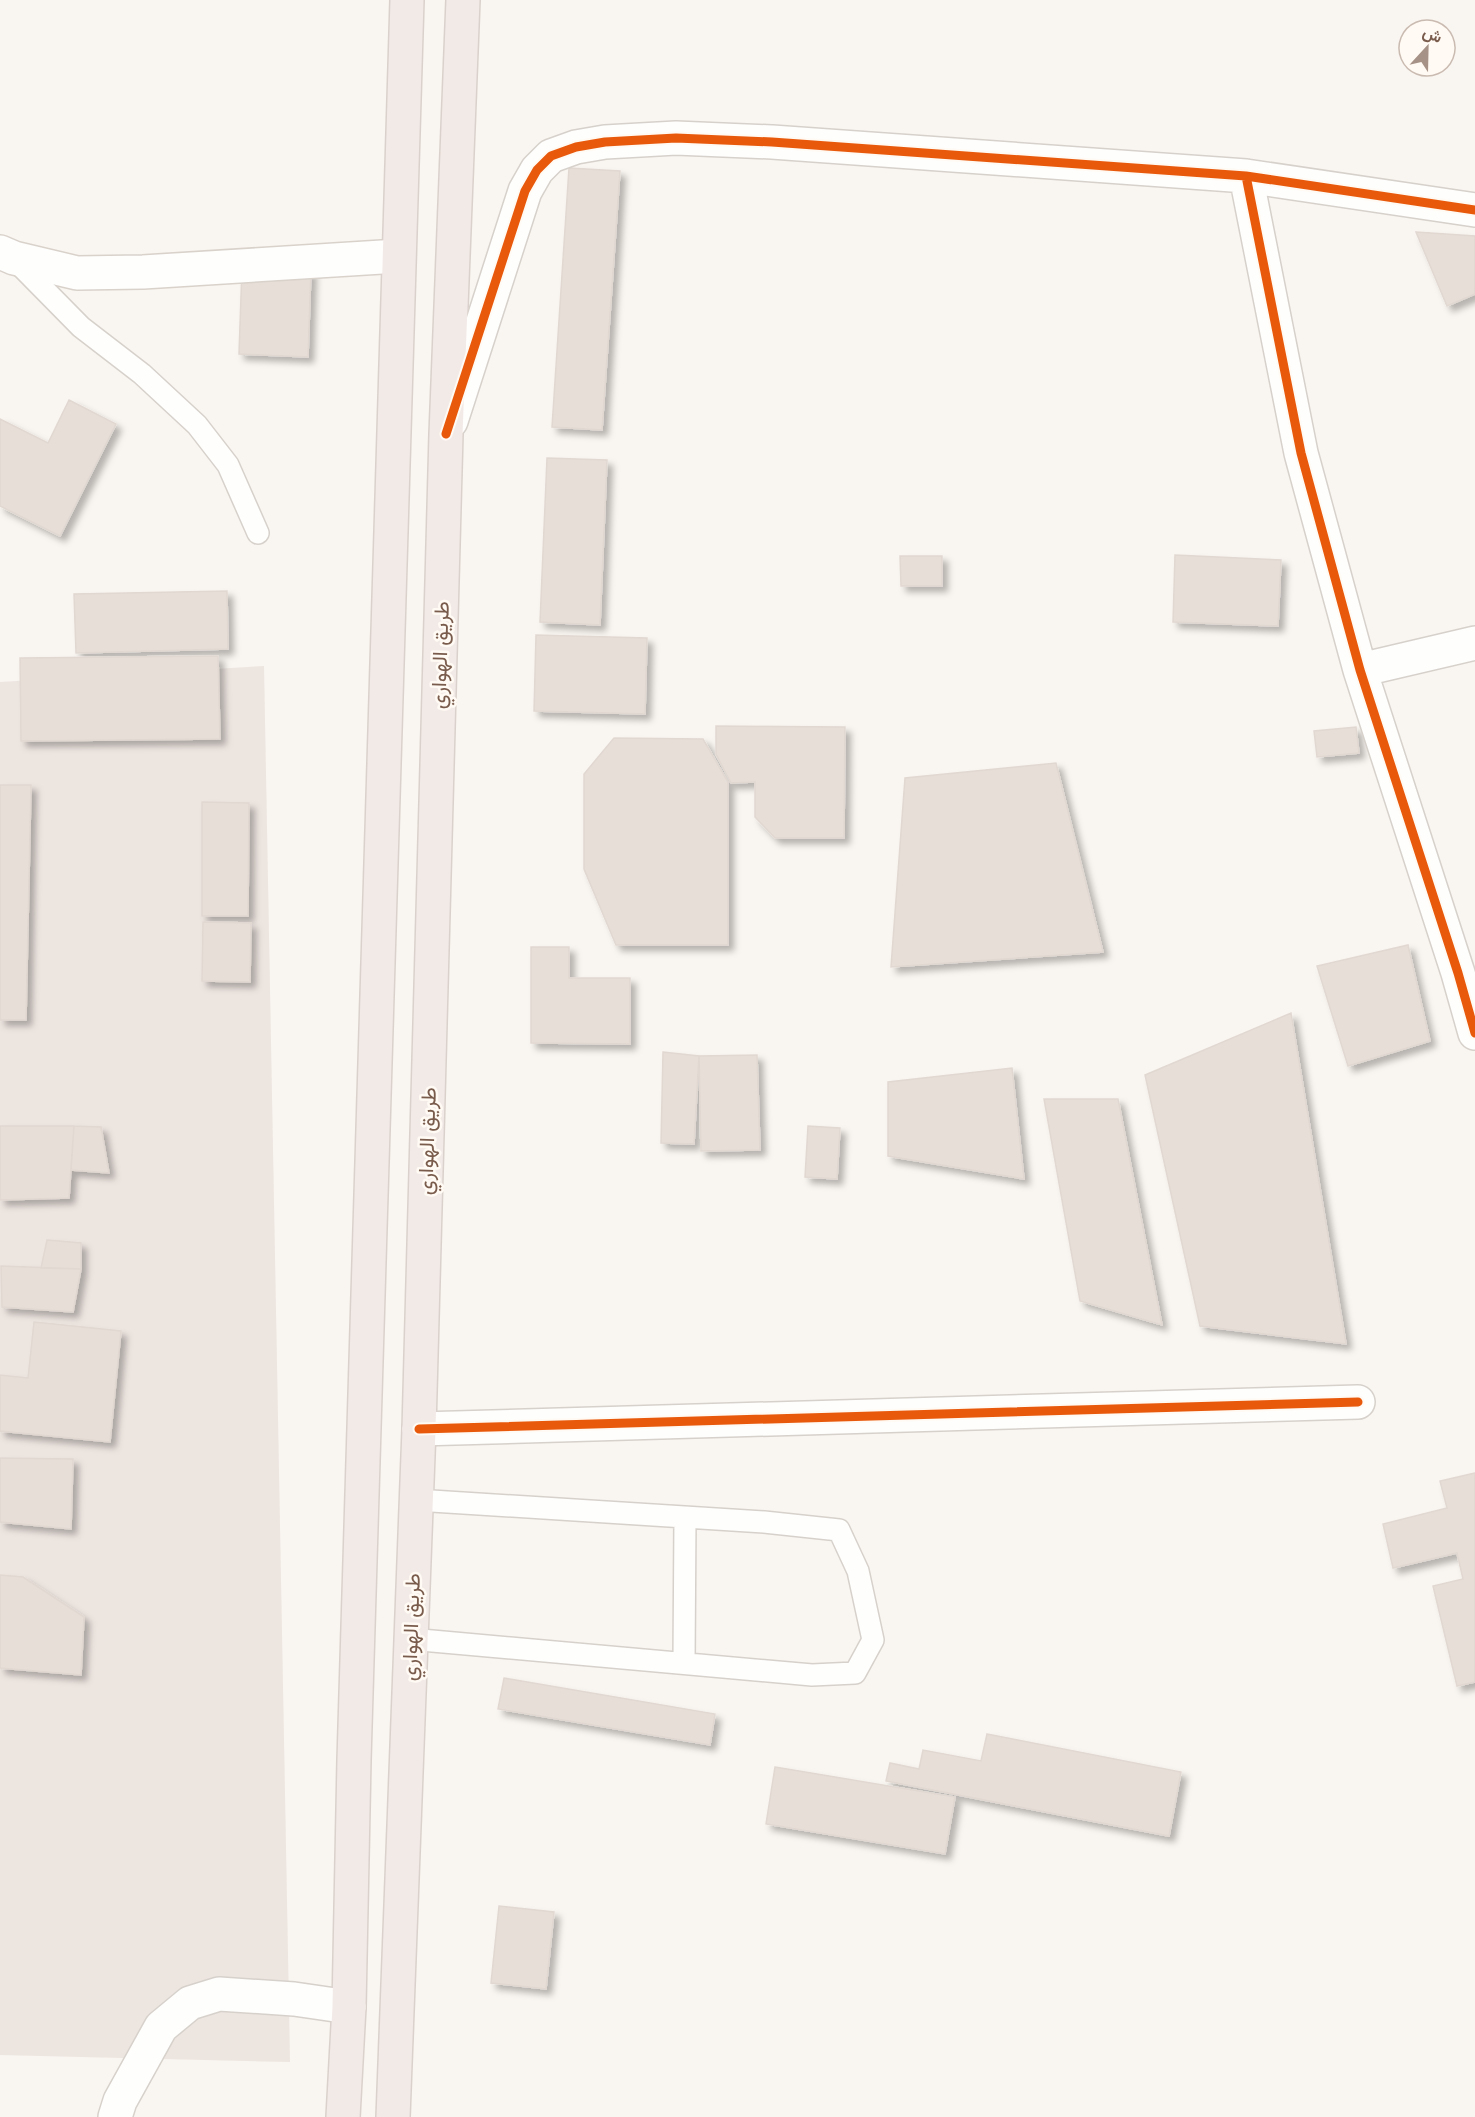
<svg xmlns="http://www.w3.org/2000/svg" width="1475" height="2117" font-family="Helvetica,Vazirmatn,sans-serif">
  <defs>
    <filter id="shadow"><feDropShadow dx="5.5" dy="5.5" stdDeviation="3" flood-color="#0004"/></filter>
  </defs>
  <rect width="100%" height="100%" fill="#f9f5f0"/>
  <path fill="#ede5e0" d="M264,666l26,1396 -290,-7v-1373z"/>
  <path fill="#e6ded7" stroke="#e2d8d2" stroke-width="1.5" filter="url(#shadow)" d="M569,168l51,3 -18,259 -50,-3z
    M1416,232l59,4v58l-28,12z
    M242,267l69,3 -3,87 -69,-3z
    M69,400l47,24 -56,112 -60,-30v-87l48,24z
    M547,458l60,2 -7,165 -60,-3z
    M1175,555l106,5 -3,66 -105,-4z
    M900,556h42v30h-41z
    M227,591l1,58 -152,4 -2,-59z
    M536,635l111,3 -2,76 -111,-3z
    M218,656l2,83 -199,2 -1,-83z
    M716,726l129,1 -1,111h-69l-20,-21v-35l-24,1 -15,-29z
    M1356,727l3,26 -42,4 -3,-26z
    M614,738l89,1 25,43v163h-112l-32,-76v-95z
    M1056,763l47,189 -212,15 14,-189z
    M0,785h31l-5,235h-26z
    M202,802l47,1 -1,113h-46z
    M203,922l48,1 -1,59 -48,-1z
    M1408,945l22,96 -82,25 -31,-100z
    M531,947h38v31h61v66l-99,-1z
    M1291,1013l55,331 -146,-18 -55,-251z
    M663,1052l36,4 -5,88 -33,-1z
    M757,1055l3,95 -59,1 -2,-95z
    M1012,1068l12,111 -136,-23v-74z
    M1044,1099h74l44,226 -82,-24z
    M0,1126h74l-5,72 -69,2z
    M74,1126l27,1 8,46 -38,-3z
    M808,1126l32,2 -3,51 -32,-2z
    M47,1240l34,3v26l-40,-1z
    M1,1266l80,3 -8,43 -71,-5z
    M34,1322l87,9 -11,111 -110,-11v-56l28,3z
    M0,1458l73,1 -2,70 -71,-7z
    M1475,1473v209l-18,4 -24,-100 30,-7 -6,-26 -64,15 -10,-44 64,-16 -7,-27z
    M0,1575l23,2 61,40 -3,58 -81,-7z
    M504,1678l211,36 -5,31 -212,-36z
    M987,1734l194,38 -12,64 -283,-55 4,-18 29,6 4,-19 58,11z
    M775,1767l180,30 -10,57 -179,-30z
    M499,1906l55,6 -8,77 -55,-6z"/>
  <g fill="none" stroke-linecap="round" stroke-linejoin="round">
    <g stroke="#d7d1cb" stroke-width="24">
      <path id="lane" d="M16,261l65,66 61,47 55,51 31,40 30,68
        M410,1639l402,36 43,-2 18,-33 -15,-69 -19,-41 -75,-8 -348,-22
        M684,1663l1,-146"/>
    </g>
    <g stroke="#d7d1cb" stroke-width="36">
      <path id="street" d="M1246,176l55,277 59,217 98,303 17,60
        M451,421l74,-230 12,-21 14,-14 25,-9 29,-5 71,-4 96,4 474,34 229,34
        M1360,670l115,-27
        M419,1429l939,-27
        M115,2117l5,-16 41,-74 29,-24 29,-9 75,5 55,8"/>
    </g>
    <g stroke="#d9d2cb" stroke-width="36">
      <path id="secondary" d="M0,252l14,6 63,15 66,-1 255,-16"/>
    </g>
    <g stroke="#dad1cc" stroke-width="36">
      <path id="highway" d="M343,2117l6,-110 5,-247 53,-1760
        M393,2117l26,-688 27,-995 17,-434"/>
    </g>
    <use href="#lane" stroke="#fefefd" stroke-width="21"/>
    <use href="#street" stroke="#fefefd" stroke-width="33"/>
    <use href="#secondary" stroke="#fefefd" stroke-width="33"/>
    <use href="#highway" stroke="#f2eae7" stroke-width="33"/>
    <g stroke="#fffaf3" stroke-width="13">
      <path id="cycleway" d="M1246,176l55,277 59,217 98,303 17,60
        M446,434l79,-243 12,-21 14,-14 25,-9 29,-5 71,-4 96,4 474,34 229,34
        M419,1429l939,-27"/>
    </g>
    <use href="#cycleway" stroke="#e8590c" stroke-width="9"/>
  </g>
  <g text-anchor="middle" stroke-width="5" stroke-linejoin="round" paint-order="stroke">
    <g font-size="21" fill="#7a5c4d" stroke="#fffaf3">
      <text transform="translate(440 655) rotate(-88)" y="7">طريق الهواري</text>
      <text transform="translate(427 1141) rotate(-88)" y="7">طريق الهواري</text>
      <text transform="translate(411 1627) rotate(-88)" y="7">طريق الهواري</text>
    </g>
  </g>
  <g transform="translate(1427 48) rotate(22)"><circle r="28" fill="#fffaf3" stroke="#cabbb1" stroke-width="1.5"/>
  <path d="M0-4.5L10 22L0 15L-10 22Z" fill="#a69286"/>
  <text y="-9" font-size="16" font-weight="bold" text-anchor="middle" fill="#7a5c4d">ش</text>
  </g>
</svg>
